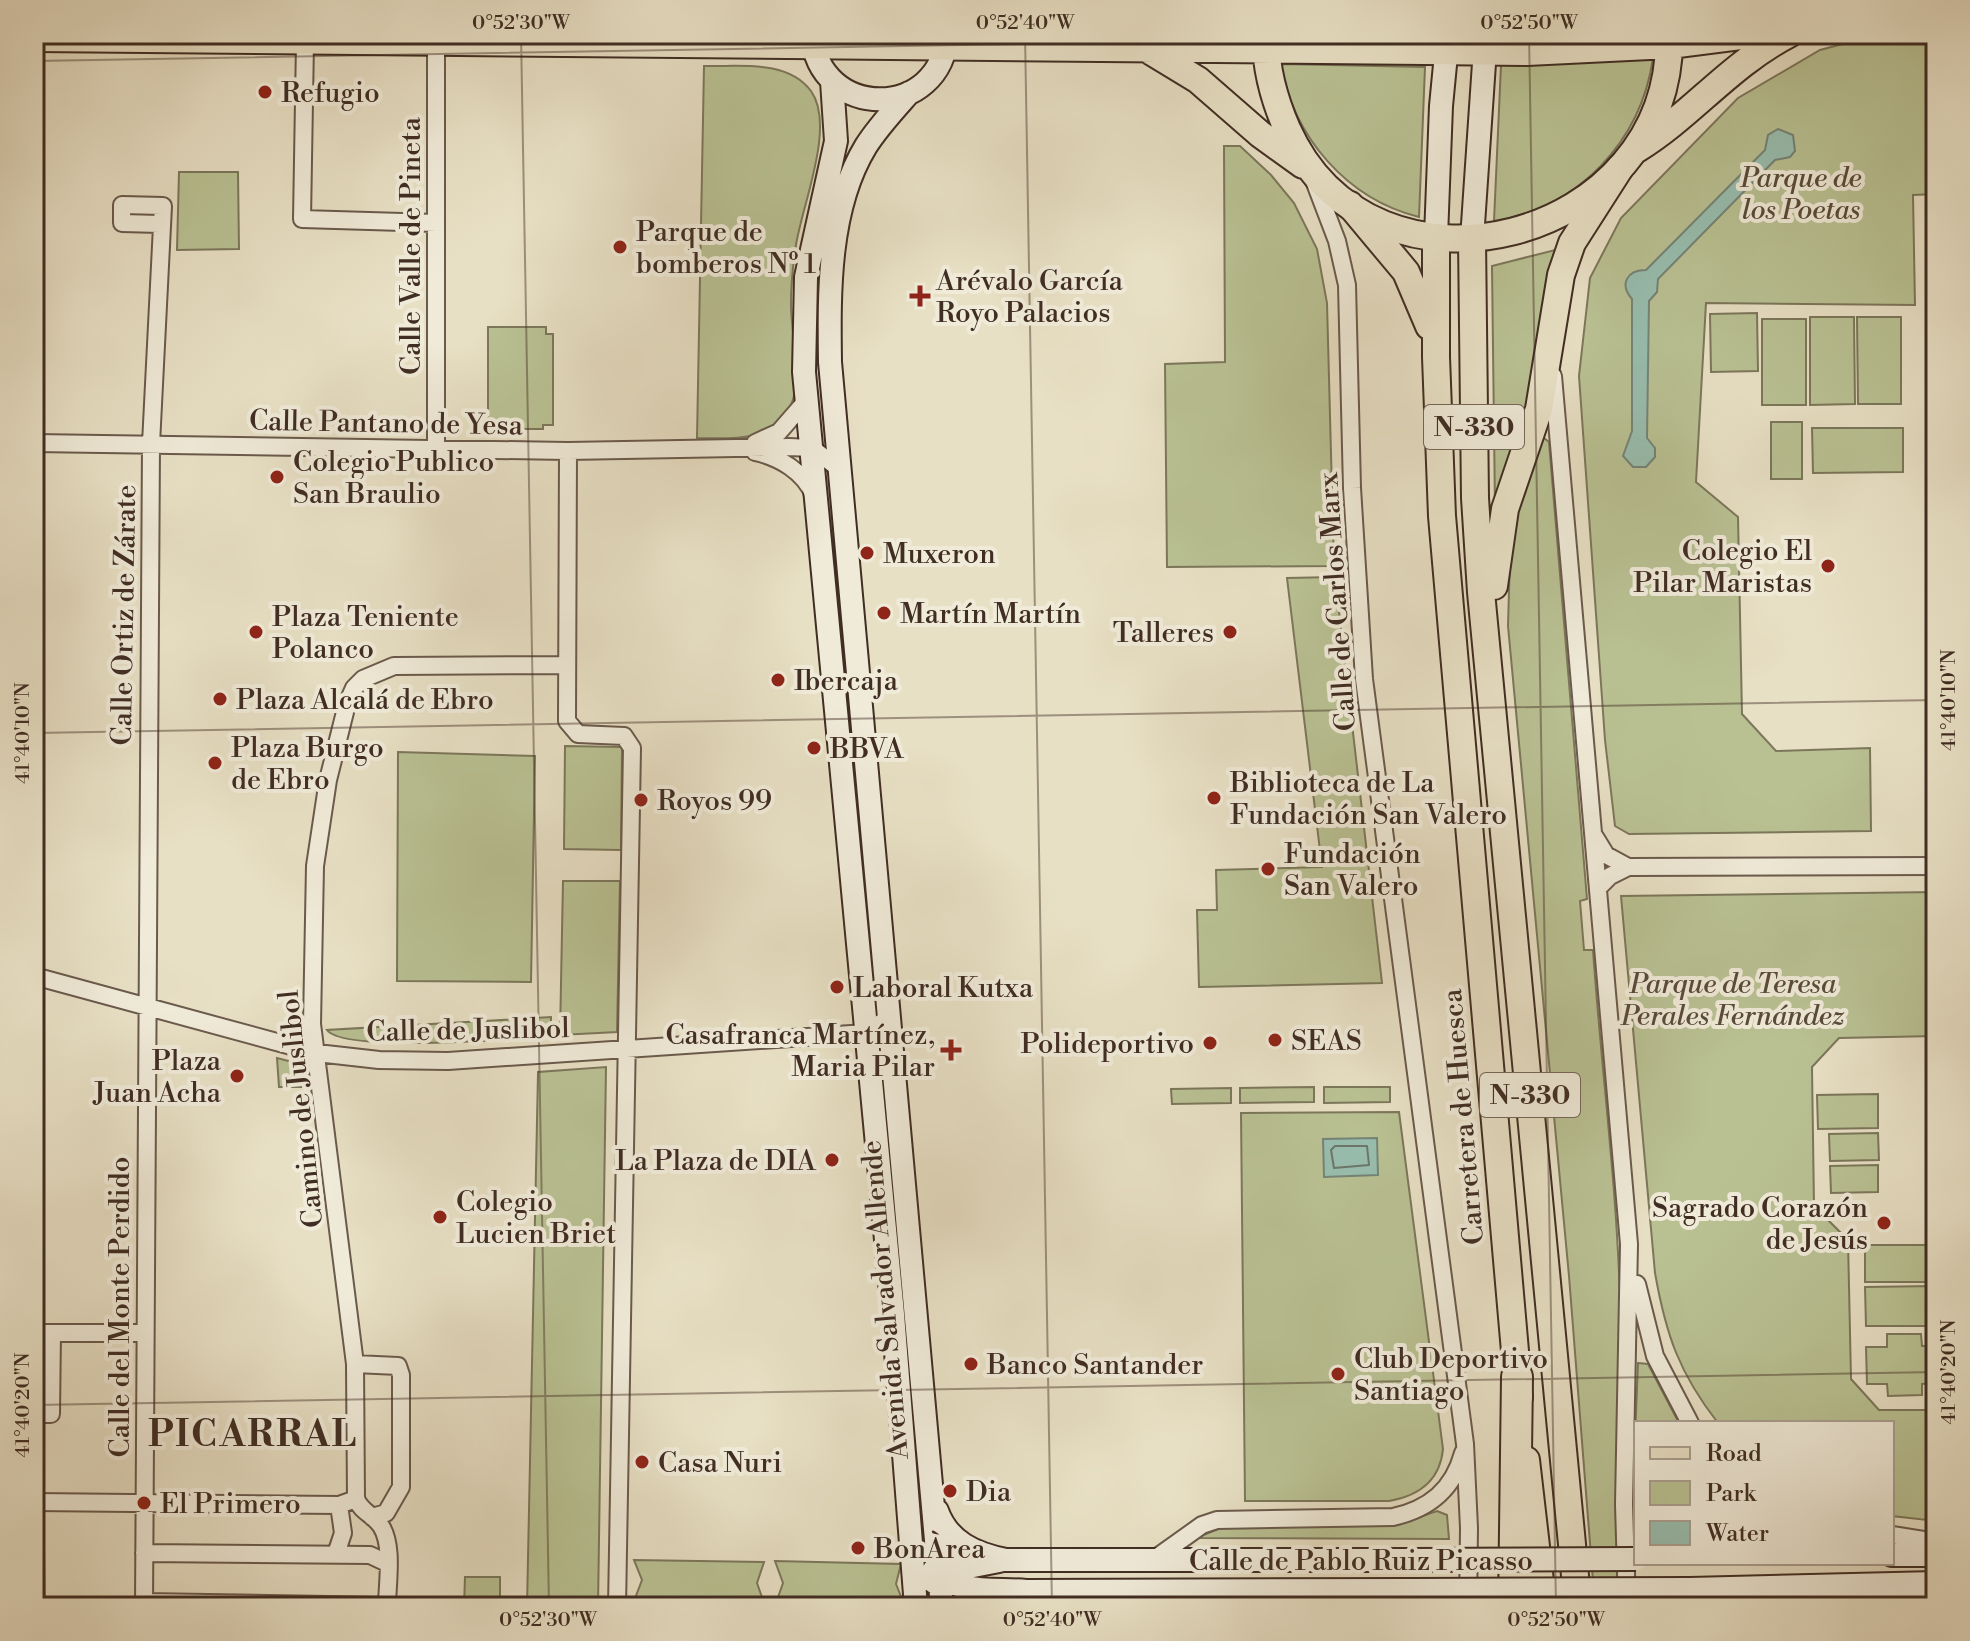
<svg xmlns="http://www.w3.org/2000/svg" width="1970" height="1641" font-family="'Libre Bodoni',serif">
  <rect width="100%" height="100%" fill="#e8e0c5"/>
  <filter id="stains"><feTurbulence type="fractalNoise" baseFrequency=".0025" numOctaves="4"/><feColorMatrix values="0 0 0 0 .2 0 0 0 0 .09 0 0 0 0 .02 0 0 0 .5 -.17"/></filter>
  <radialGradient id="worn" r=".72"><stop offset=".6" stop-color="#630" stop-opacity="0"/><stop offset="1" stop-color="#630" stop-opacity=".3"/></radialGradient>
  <path fill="#b9c193" stroke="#7c775b" stroke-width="2" d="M1880,34h56v160l-23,1 2,110 -209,-2 -10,179 42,35 4,197 34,37 94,-3 1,83 -242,3 -14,-8 -10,-86 -26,-364 11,-98 31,-60 117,-120 82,-48z
    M1653,58c-12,84 -75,150 -159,163l7,-156z
    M1281,64l144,3 -6,150c-72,-18 -126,-80 -138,-153z
    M704,66c36,1 83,-7 107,25 25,35 -9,114 -15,154 -3,19 -5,41 -5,60 0,32 14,81 -4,108 -19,30 -60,25 -90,25z
    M1224,146h16l31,29 23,28 23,46 10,54 7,263 -167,1 -2,-203 60,-2z
    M179,172h59l1,77 -62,1z
    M1559,249l-23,131 -41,129 -3,-243z
    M1757,313l1,58 -47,1 -1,-58z
    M1810,317h44l1,87 -45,1z
    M1857,317h44v87h-43z
    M1762,319h44v86h-44z
    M546,327v7h7v91h-10v4h-55v-102z
    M1771,422h31v57h-31z
    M1812,428h91v44l-90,1z
    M1544,438l5,4 38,457 -7,2 4,49h9c8,117 24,235 27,352 2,102 -6,203 0,305h-25l-26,-331 -61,-650 3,-105 30,-82z
    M1335,577l47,406 -183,4 -2,-77h20l-1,-40 106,-3 -35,-289z
    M565,746l57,1 -1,103 -57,-1z
    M398,752l137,4 -4,226 -134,-1z
    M563,881h57l-3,151 -57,3z
    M1936,892v144l-97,2 -27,29 2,139 34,34 3,139 28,31h57v111l-44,-5v-93h-174c-39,-50 -52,-88 -63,-150l-34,-377z
    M551,1017v20c-36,2 -207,16 -224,-7z
    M277,1058l27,7 4,22h-29z
    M606,1067l-8,540h-71l11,-535z
    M1314,1087v15l-74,1v-15z
    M1324,1087h66v15l-66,1z
    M1231,1088v15l-59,1 -1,-15z
    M1878,1094v34l-60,1 -1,-34z
    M1399,1112l44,337c-3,32 -25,47 -54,52h-144l-4,-388z
    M1878,1133l1,27 -49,1 -1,-27z
    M1878,1165v27l-47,1 -1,-27z
    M1865,1245h71v37h-71z
    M1936,1286v40h-70l-1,-39z
    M1887,1334h34l1,12h14v37l-14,1v11l-34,1 -1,-12h-20l-1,-37h21z
    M1638,1363l10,1 31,59h-43v114h-5z
    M1437,1511l10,4 2,24 -253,-1 27,-11 176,-3z
    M634,1560l130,2 -7,21 7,20 -130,-2 8,-21z
    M775,1561l126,3 -5,20 8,20 -128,-1 7,-20z
    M465,1577h35v30h-36z"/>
  <path fill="#98beaf" stroke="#758477" stroke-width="2" d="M1778,129l15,6 2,16 -5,6 -15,3 -117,119 -1,13 -8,9 -2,137 8,10v9l-9,10h-13l-10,-11 9,-25v-132c-13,-15 -5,-29 14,-29l119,-120 3,-15z
    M1377,1138l1,37 -54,2 -1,-38z"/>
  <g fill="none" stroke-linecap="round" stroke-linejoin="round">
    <path stroke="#6c7669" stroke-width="2" d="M1335,1146h32l2,19 -35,3 -3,-18z"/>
    <g stroke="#6a5a4c" stroke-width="20">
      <path id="minor" d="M305,42l-3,177 134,4
        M1313,178l24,63 10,44 5,203 12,191 101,765 4,84 -1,79
        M1553,376l76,868 -5,260 3,103
        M34,443l534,8 221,-4 23,1 26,20
        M755,443l24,-11 27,-31
        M436,449v-405
        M568,451l-1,270 11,13 46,2 8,12 -15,859
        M755,452c24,5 50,20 59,44
        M1595,837l11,18 22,12
        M1598,888l12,-12 18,-9 308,-1
        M34,976l283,77 62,7 69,1 418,-28 22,-15
        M1637,1284l18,72 35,67
        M34,1333h111
        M355,1364l43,2 3,9v112l-15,26 -14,4
        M34,1414h17l1,-81
        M34,1502l305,3 17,-6
        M1892,1535l44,7
        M144,1553l226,2 17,8
        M336,1554l7,-21 -4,-28
        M1153,1560l49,-35 15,-5 176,-3c36,-8 60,-27 70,-64
        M144,1602l243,4
        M144,1607l7,-1163 12,-238 -41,-1v18l38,1
        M387,1607c0,-23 7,-61 -6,-81 -8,-12 -19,-13 -25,-27l-1,-135 -43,-340 3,-158 13,-86 19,-76 7,-16 9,-9 31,-13 172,-1
        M1310,1607l41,-8
        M1824,1607l112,-14"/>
    </g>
    <g stroke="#402d23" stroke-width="26">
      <path id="secondary" d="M812,34c6,87 130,87 135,0
        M832,81l4,60 -30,136 -2,95 89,942 23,293
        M909,93c-15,17 -31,34 -43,53 -38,62 -37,146 -36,216l112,1245
        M1436,237l5,-131 7,-72
        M1472,239l14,-205
        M937,1511c11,31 38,43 69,49h405
        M1892,1555h44
        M934,1570c21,25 63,18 92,21l387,-1
        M934,1582l24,-13 41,-8
        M1690,1589l246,-6"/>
    </g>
    <g stroke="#402d23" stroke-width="30">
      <path id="primary" d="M1266,34c-1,33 8,65 21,95 86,192 388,113 382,-95
        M34,38l1493,14 143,-7 86,-11
        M1147,49l51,31 62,54 43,31
        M1637,149c55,-34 92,-84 152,-115"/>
    </g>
    <g stroke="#402d23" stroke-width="30">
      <path id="trunk" d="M1350,205l56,67 23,54
        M1436,237v120l6,159 77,881
        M1472,239l3,259 6,94 97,1015
        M1494,586l11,-77 34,-100 22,-134 11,-32 48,-75
        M1526,1460l17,147"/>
    </g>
    <g stroke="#402d23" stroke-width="34">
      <path id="motorway" d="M1514,1607l3,-230"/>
    </g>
    <use href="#minor" stroke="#f0ebd9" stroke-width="16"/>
    <use href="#secondary" stroke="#f0ebd9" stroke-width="22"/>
    <use href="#primary" stroke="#e8e0c5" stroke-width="26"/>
    <use href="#trunk" stroke="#e8e0c5" stroke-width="26"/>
    <use href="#motorway" stroke="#e8e0c5" stroke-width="30"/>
    <g stroke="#402d23" stroke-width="26" stroke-linecap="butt">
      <path id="secondary-bridge" d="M1411,1560l225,-1
        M1413,1590l277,-1"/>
    </g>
    <use href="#secondary-bridge" stroke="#f0ebd9" stroke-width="22"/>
  </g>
  <path fill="none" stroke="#402d23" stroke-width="2" stroke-opacity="0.45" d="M521,34l28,1573M1025,34l27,1573M1529,34l27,1573M34,61l1566,-27M34,733l1902,-33M34,986l11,621M34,1405l1902,-33"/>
  <g fill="#8f2418" stroke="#f0ebd9" stroke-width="3">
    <circle cx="265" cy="92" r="8"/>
    <circle cx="620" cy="247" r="8"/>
    <path d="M916 284h8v8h8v8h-8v8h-8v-8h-8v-8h8z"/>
    <circle cx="277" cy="477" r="8"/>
    <circle cx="867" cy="553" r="8"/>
    <circle cx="1828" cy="566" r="8"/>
    <circle cx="884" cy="613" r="8"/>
    <circle cx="256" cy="632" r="8"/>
    <circle cx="1230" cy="632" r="8"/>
    <circle cx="778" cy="680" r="8"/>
    <circle cx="220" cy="699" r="8"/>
    <circle cx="814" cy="748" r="8"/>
    <circle cx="215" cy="763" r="8"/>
    <circle cx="1214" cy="798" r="8"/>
    <circle cx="641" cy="800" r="8"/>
    <circle cx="1268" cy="869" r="8"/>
    <circle cx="837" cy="987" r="8"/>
    <circle cx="1275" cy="1040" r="8"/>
    <circle cx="1210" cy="1043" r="8"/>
    <path d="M947 1038h8v8h8v8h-8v8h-8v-8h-8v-8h8z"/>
    <circle cx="237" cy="1076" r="8"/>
    <circle cx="832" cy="1160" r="8"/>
    <circle cx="440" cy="1217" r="8"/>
    <circle cx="1884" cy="1223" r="8"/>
    <circle cx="971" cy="1364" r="8"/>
    <circle cx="1338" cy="1374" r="8"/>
    <circle cx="642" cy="1462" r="8"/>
    <circle cx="950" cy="1491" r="8"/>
    <circle cx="144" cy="1503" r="8"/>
    <circle cx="858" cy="1548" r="8"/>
  </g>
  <g text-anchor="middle" stroke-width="8" stroke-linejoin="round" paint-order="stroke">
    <g fill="#f0ebd9" stroke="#75665a" stroke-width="2">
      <rect x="1424" y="405" width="100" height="44" rx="6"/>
      <rect x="1480" y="1073" width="100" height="44" rx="6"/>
    </g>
    <g font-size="26" font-weight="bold" fill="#402d23">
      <text x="1474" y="436">N-330</text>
      <text x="1530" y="1104">N-330</text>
    </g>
    <g font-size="28" fill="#402d23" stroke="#f0ebd9" text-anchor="start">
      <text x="281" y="102">Refugio</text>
      <text x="636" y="241">Parque de<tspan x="636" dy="32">bomberos Nº 1</tspan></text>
      <text x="936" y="290">Arévalo García<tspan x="936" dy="32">Royo Palacios</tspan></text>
      <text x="293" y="471">Colegio Publico<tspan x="293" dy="32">San Braulio</tspan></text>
      <text x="1812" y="560" text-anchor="end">Colegio El<tspan x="1812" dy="32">Pilar Maristas</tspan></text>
      <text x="883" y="563">Muxeron</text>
      <text x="900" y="623">Martín Martín</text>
      <text x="272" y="626">Plaza Teniente<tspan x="272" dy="32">Polanco</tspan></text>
      <text x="1214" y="642" text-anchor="end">Talleres</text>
      <text x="794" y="690">Ibercaja</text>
      <text x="236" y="709">Plaza Alcalá de Ebro</text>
      <text x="231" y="757">Plaza Burgo<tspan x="231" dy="32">de Ebro</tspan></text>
      <text x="830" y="758">BBVA</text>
      <text x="1230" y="792">Biblioteca de La<tspan x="1230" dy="32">Fundación San Valero</tspan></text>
      <text x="657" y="810">Royos 99</text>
      <text x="1284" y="863">Fundación<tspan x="1284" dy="32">San Valero</tspan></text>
      <text x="853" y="997">Laboral Kutxa</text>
      <text x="935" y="1044" text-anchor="end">Casafranca Martínez,<tspan x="935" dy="32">Maria Pilar</tspan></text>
      <text x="1291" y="1050">SEAS</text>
      <text x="1194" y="1053" text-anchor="end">Polideportivo</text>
      <text x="221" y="1070" text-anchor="end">Plaza<tspan x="221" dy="32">Juan Acha</tspan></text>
      <text x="816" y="1170" text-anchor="end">La Plaza de DIA</text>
      <text x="456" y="1211">Colegio<tspan x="456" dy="32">Lucien Briet</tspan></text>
      <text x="1868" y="1217" text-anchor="end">Sagrado Corazón<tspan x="1868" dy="32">de Jesús</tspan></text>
      <text x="1354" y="1368">Club Deportivo<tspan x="1354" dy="32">Santiago</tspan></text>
      <text x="987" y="1374">Banco Santander</text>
      <text x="658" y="1472">Casa Nuri</text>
      <text x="966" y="1501">Dia</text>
      <text x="160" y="1513">El Primero</text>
      <text x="874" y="1558">BonÀrea</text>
    </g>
    <g font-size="28" font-style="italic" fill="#584b39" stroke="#f0ebd9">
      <text x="1801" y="187">Parque de<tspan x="1801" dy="32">los Poetas</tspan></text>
      <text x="1733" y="993">Parque de Teresa<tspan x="1733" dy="32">Perales Fernández</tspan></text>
    </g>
    <g font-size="28" fill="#402d23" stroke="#f0ebd9">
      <text transform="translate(410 246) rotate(-90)" y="10">Calle Valle de Pineta</text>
      <text transform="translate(386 422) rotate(1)" y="10">Calle Pantano de Yesa</text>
      <text transform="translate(1336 602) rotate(-94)" y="10">Calle de Carlos Marx</text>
      <text transform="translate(123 615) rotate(-89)" y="10">Calle Ortiz de Zárate</text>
      <text transform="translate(468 1029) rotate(-1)" y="10">Calle de Juslibol</text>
      <text transform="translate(300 1109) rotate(-96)" y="10">Camino de Juslibol</text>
      <text transform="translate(1462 1117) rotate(-95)" y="10">Carretera de Huesca</text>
      <text transform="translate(884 1300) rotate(-95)" y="10">Avenida Salvador Allende</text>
      <text transform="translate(119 1307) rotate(-90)" y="10">Calle del Monte Perdido</text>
      <text x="1361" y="1570">Calle de Pablo Ruiz Picasso</text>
    </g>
    <g font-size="36" font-weight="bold" letter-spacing="2" fill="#402d23" stroke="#f0ebd9">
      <text x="253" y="1446">PICARRAL</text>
    </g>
  </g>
  <rect width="1970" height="1641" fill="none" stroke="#e8e0c5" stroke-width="88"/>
  <rect x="1634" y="1421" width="260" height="144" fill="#f0ebd9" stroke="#aa9f90" stroke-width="2"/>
  <rect x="1650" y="1447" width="40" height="12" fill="#e8e0c5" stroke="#aa9f90" stroke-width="2"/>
  <text x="1706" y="1461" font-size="24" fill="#402d23">Road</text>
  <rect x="1650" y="1481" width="40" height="24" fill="#b9c193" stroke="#aa9f90" stroke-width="2"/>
  <text x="1706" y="1501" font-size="24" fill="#402d23">Park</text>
  <rect x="1650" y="1521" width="40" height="24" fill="#98beaf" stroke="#aa9f90" stroke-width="2"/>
  <text x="1706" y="1541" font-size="24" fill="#402d23">Water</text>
  <rect x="44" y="44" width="1882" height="1553" fill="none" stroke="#402d23" stroke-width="3"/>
  <g font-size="20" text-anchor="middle" fill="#402d23">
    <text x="521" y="29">0°52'30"W</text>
    <text x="1025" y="29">0°52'40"W</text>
    <text x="1529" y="29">0°52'50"W</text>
    <text transform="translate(1948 700) rotate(-90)" y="7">41°40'10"N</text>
    <text transform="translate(22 733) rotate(-90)" y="7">41°40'10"N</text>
    <text transform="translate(1948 1372) rotate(-90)" y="7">41°40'20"N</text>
    <text transform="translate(22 1405) rotate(-90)" y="7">41°40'20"N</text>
    <text x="548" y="1626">0°52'30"W</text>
    <text x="1052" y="1626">0°52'40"W</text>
    <text x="1556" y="1626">0°52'50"W</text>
  </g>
  <rect width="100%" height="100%" filter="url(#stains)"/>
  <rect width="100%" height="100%" fill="url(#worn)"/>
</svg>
